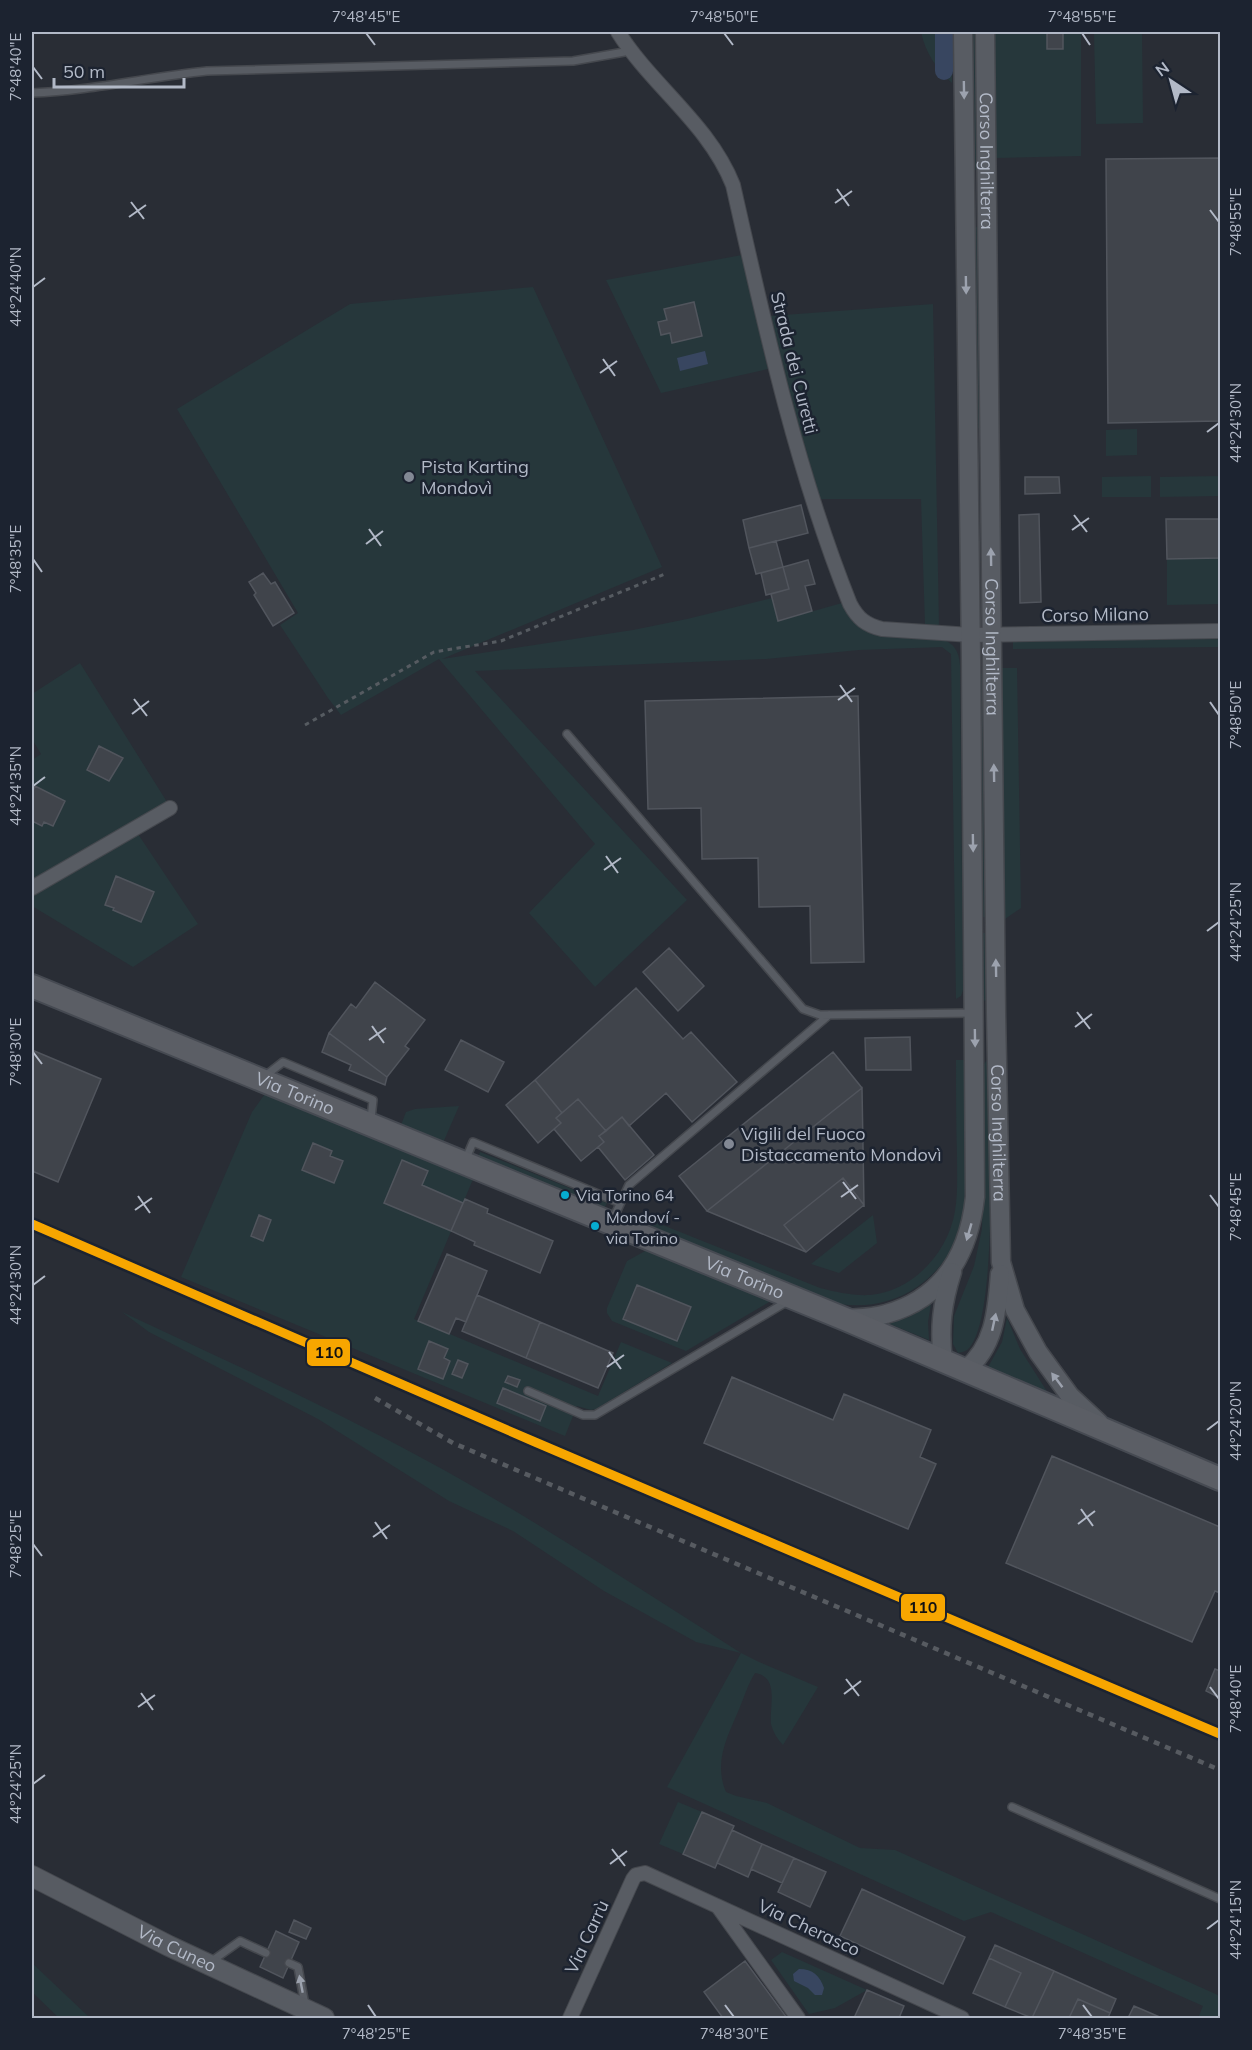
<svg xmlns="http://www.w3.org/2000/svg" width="1252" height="2050" font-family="Mulish,sans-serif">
  <rect width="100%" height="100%" fill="#292d35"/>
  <path fill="#26373b" d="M921,32h31v51c-16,-15 -26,-29 -31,-51z
    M971,32h6l2,138h-6z
    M994,32h87v124l-86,2z
    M1094,32h75l-27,1 1,90 -47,1z
    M974,227h5l3,201h-5z
    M742,255l26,114 -107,24 -55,-113z
    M533,287l129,280 -220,92 191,-29 54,-11 85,-21 6,23 64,-18 8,13 91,23c13,4 18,12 19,26l3,325 -2,6 -5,3 -5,-345 -9,-7 -83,3 -93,9 -291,12 212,229 -92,87 -66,-74 66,-69 -156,-185 -98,56 -13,-17 -48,-73 18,-12 -121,-204 173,-105z
    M933,304l6,322 -14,-1 -4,-126h-101l-38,-131 -12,-52z
    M1137,429v26l-31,1v-26z
    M1151,476v21h-49v-20z
    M1220,476v20l-60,1v-20z
    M1220,558v46l-53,1v-46z
    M1220,639v8l-207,2v-8z
    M80,663l87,139 -135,80v-122l9,-6 -9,-15v-45z
    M1000,668h17l4,240 -16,11z
    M979,673h5l3,244h-5z
    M138,834l60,90 -65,43 -101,-61v-12z
    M982,933h6v67l-5,1z
    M956,1060h8c0,29 0,58 0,87 1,30 4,66 -9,95 -8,18 -21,33 -38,45 -24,16 -50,21 -78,17l-207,-84 3,-6 185,74c16,4 33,8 50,7 43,-4 78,-42 85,-84 3,-18 2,-37 2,-55 -1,-32 -1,-64 -1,-96z
    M987,1060l2,4c0,53 10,247 -19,283 -3,4 -7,5 -12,6l-5,-9 1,-28 20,-50 8,-37 2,-165z
    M267,1091l207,86 -60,142 184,77 23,-54 51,21 -76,46 -5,1 -14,-4 -12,30 -384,-159 71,-165z
    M459,1106l-16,37 -42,-18 5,-13 9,-3z
    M480,1152l127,51 -3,6 -126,-51z
    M873,1215l4,28 -38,30 -28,-9z
    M647,1250l124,51 -85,50 -74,-30 -5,-8v-5l20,-47z
    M931,1304l-3,18 1,18 -42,-17 22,-6z
    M122,1312c100,47 201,92 298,145 110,59 215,129 321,196l18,9 59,25 -35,58c-6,-6 -10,-13 -12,-21 -2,-18 9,-47 -16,-51 -7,11 -10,22 -15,34 -12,29 -27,54 -14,85l10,4 31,7 93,45 35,2 325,146v22h-22l5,-12 -212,-94 -27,9 -297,-134 74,-134 -45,-11 -92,-51 -91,-60 -64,-30 -131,-82 -169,-87z
    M1007,1318l13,31 28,44 -60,-26 14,-25z
    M678,1802l24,10 -19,42 -24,-10z
    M782,1952l85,38 -32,18 -26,6 -38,-54z
    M32,1963l58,55h-31l-27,-26z"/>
  <path fill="#384660" d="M705,351l3,13 -28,7 -3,-13z
    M799,1969c14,0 21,7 25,19l-2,7h-7l-7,-7 -14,-7 -1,-7z"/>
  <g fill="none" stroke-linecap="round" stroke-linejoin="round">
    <path stroke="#384660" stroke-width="18" d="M944,32v39"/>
  </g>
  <path fill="#40444b" stroke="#51555d" stroke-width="1.5" d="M1047,32h16v17h-16z
    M1220,158v263l-112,2 -2,-264z
    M694,302l8,34 -30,7 -2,-10 -9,2 -3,-13 9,-2 -3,-11z
    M1025,477h34l1,16 -35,1z
    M801,505l7,28 -59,15 -6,-28z
    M1039,514l2,88 -21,1 -1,-88z
    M1166,519h54v39l-53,1z
    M776,541l7,26 -27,7 -7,-26z
    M808,560l7,24 -10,2 7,25 -34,10 -7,-27 18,-5 -6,-22z
    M783,567l6,22 -23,6 -5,-22z
    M263,573l8,11 4,-2 19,31 -21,13 -19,-31 2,-2 -7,-11z
    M858,696l6,266 -53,1 -1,-57 -51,1 -1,-49 -56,1 -1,-51 -53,1 -3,-108z
    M99,746l24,12 -14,23 -22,-11z
    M35,786l30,15 -12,25 -9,-4 -2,4 -10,-5v-28z
    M116,876l38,16 -13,30 -28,-12 1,-2 -9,-3z
    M669,948l35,38 -26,25 -35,-39z
    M375,982l50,38 -20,26 4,3 -22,28 -58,-44 22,-29 5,4z
    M636,988l47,51 8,-7 46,50 -45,40 -26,-29 -37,33 -7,-9 -16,14 -28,-32 -16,14 -27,-33z
    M329,1033l58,44 -2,8 -36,-15 2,-5 -29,-13z
    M910,1037l1,33h-45l-1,-32z
    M461,1040l43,22 -16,30 -43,-22z
    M32,1050l69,29 -43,103 -26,-11z
    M833,1052l29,36 -155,123 -28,-35z
    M535,1080l27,33 -6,5 5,5 -23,20 -32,-38z
    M862,1088l2,117 -21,-27 -59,47 22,27 -99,-41z
    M578,1099l28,32 -7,5 5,6 -23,19 -27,-32 7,-6 -5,-5z
    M622,1117l32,38 -29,25 -27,-33 6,-5 -5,-6z
    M313,1143l19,8 -2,5 13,5 -9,22 -32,-13z
    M402,1160l26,11 -6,14 41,18 -12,28 -67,-28z
    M843,1178l21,27 -58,47 -22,-27z
    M465,1199l23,10 -1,4 66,28 -13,32 -66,-28 1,-3 -24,-11z
    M259,1215l12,5 -8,21 -12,-5z
    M447,1254l40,17 -21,51 -10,-4 -7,16 -31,-13z
    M637,1285l54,22 -14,34 -54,-22z
    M477,1295l63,27 -14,36 -64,-27z
    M540,1322l73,31 -15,35 -72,-30z
    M429,1341l19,8 -4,9 6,3 -7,18 -25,-10z
    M458,1360l10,4 -6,14 -10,-4z
    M508,1376l12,4 -3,7 -12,-5z
    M732,1377l101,43 11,-26 87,36 -11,27 16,7 -28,65 -204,-86z
    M503,1388l43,18 -6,15 -43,-18z
    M1052,1456l168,71v66l-5,-2 -23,51 -186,-79z
    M1215,1669l5,2v-2v29l-14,-7z
    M702,1812l32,14 -19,42 -32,-14z
    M732,1830l30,14 -14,33 -31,-14z
    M762,1844l32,14 -12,25 -31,-14z
    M794,1858l32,14 -16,35 -32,-15z
    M862,1889l103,48 -22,47 -103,-48z
    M294,1920l17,8 -5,11 -17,-7z
    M276,1931l23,11 -16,36 -23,-11z
    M995,1945l59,26 -22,47 -27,-11 16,-34 -32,-15z
    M989,1958l32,15 -16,34 -32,-14z
    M745,1961l42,57h-64l-19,-26z
    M1054,1971l62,28 -6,14 -32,-14 -9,19h-37z
    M867,1990l37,16 -5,12h-45z
    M1078,1999l32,14 -2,5h-39z
    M1134,2006l28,12h-34z"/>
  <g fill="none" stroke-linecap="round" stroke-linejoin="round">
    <g stroke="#45484e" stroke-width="10">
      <path id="service" d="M32,93c58,-2 116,-16 175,-22l366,-10 57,-10
        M567,734l236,275 17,6 154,-2
        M265,1076l18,-14 90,38 -2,19
        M465,1161l8,-19 147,61
        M613,1219l16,-34 200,-170
        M528,1391l55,24h12l193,-114
        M1012,1807l208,92
        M209,1963l31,-22 26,12
        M289,1963l9,4 7,38"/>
    </g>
    <g stroke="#45484e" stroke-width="16">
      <path id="minor" d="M618,32c34,54 91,92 115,153 32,142 63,284 117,419 8,15 16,21 32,25l89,6 249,-4
        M32,888l138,-80
        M719,1908l79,110
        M570,2018l63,-139 3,-4 9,-2 317,145"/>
    </g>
    <g stroke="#45484e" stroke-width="21">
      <g id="tertiary">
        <path id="s1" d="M985,32l11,981 5,249 14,48 23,42 32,44 29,27"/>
        <path d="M845,1319c14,-1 28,-1 41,-5 58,-16 83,-61 89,-117l-4,-538 -8,-627"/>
        <path d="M943,1361c-4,-32 -1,-58 9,-89"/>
        <path d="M965,1370c30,-23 32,-60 35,-96"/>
      </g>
    </g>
    <g stroke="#45484e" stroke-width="22">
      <g id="secondary">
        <path id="s2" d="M32,1876l137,70 155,72"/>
      </g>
    </g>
    <g stroke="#464a52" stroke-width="26">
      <g id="primary">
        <path id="s3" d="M32,986l813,333 375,160"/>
      </g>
    </g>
    <path stroke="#565b61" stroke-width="3" stroke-dasharray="4.5 4.5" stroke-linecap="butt" d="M305,725l129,-73 67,-11 164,-67"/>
    <use href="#service" stroke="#585c63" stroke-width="7"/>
    <use href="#minor" stroke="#585c63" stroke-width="14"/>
    <use href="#tertiary" stroke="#585c63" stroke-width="18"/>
    <use href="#secondary" stroke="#575b62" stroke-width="20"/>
    <use href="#primary" stroke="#5b5e65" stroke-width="22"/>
    <path stroke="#575b61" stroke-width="4.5" stroke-dasharray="6 6" stroke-linecap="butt" d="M375,1398l78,45 767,327"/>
    <g stroke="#1c2330" stroke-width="14">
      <path id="rail-1" d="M32,1224l503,218 685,292"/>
    </g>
    <use href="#rail-1" stroke="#f7a600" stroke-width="9"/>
  </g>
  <defs><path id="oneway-solid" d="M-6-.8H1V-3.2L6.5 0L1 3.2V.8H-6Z" transform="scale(1.5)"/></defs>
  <g fill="#9ca2ae">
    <use href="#oneway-solid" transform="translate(964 90) rotate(89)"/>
    <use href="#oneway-solid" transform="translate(966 285) rotate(89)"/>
    <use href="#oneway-solid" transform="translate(991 557) rotate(-91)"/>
    <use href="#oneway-solid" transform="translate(994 773) rotate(-91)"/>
    <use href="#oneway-solid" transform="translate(973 843) rotate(89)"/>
    <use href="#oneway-solid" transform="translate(996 968) rotate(-91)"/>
    <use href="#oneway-solid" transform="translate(975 1038) rotate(89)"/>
    <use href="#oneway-solid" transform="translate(969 1232) rotate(106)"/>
    <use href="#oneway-solid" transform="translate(994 1322) rotate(-78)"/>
    <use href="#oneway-solid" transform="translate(1057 1380) rotate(-127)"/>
    <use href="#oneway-solid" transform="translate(301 1984) rotate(-101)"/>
  </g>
  <path fill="none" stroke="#b2b9c7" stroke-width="2" d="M366,33l9,12M724,33l9,12M1082,33l8,12M33,67l9,12M837,189l12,17M131,202l13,17M835,203l17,-12M1210,210l9,12M129,217l17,-12M33,287l12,-9M603,359l12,17M600,373l17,-12M1207,432l12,-9M1074,515l13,17M369,529l12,17M1072,530l17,-12M366,544l17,-13M33,559l9,13M840,685l12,17M134,699l13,17M838,700l17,-12M1210,702l9,13M132,714l17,-13M33,786l12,-9M606,856l12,17M604,870l17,-12M1207,931l12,-9M1077,1012l13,17M372,1026l12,17M1075,1027l17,-13M369,1040l17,-12M33,1052l9,12M843,1182l13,17M1210,1195l9,12M138,1196l12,17M841,1197l17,-12M135,1210l17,-12M33,1285l12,-9M609,1352l12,17M607,1367l17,-12M1207,1430l12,-9M1081,1509l12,17M375,1522l12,17M1078,1524l17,-13M373,1537l17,-12M33,1544l9,12M846,1679l13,17M1210,1687l9,12M141,1693l12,17M844,1694l17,-13M138,1707l17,-12M33,1784l12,-9M612,1849l13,17M610,1864l17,-13M1207,1929l12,-9M368,2005l8,12M725,2005l9,12M1083,2005l9,12"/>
  <g fill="#828894" stroke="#1c2330" stroke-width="2">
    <circle cx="409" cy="477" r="6"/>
    <circle cx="729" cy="1144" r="6"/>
  </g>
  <g fill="#06acd0" stroke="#1c2330" stroke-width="2">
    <circle cx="565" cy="1195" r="5"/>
    <circle cx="595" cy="1226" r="5"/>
  </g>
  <g text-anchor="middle" stroke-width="5" stroke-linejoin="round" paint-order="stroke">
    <g font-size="16" fill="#b2b9c7" stroke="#1c2330" text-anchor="start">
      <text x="576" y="1201">Via Torino 64</text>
      <text x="606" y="1223">Mondoví -<tspan x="606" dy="21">via Torino</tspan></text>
    </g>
    <g font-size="18" fill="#b2b9c7" stroke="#1c2330">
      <text dy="6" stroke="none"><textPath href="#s1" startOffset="129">Corso Inghilterra</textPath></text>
      <text transform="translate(794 363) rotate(76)" y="6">Strada dei Curetti</text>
      <text transform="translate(1095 615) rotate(-1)" y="6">Corso Milano</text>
      <text dy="6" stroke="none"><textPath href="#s1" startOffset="615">Corso Inghilterra</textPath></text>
      <text dy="6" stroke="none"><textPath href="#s3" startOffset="284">Via Torino</textPath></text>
      <text dy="6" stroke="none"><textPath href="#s1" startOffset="1101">Corso Inghilterra</textPath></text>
      <text dy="6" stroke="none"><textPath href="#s3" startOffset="770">Via Torino</textPath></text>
      <text transform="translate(809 1928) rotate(25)" y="6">Via Cherasco</text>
      <text transform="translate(587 1937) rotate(-65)" y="6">Via Carrù</text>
      <text dy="6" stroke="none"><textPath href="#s2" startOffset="162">Via Cuneo</textPath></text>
    </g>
    <g font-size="18" fill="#b2b9c7" stroke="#1c2330" text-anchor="start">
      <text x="421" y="473">Pista Karting<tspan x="421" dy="21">Mondovì</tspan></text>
      <text x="741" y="1140">Vigili del Fuoco<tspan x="741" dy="21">Distaccamento Mondovì</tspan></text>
    </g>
  </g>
  <g stroke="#1c2330" stroke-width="2">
    <rect x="306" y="1338" width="45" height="29" rx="6" fill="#f7a600"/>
    <rect x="900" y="1593" width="46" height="29" rx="6" fill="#f7a600"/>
  </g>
  <g font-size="16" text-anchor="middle" font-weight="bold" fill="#111">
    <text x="329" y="1358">110</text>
    <text x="923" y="1613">110</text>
  </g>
  <rect width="1252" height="2050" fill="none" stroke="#1c2330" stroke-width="66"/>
  <g transform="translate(1171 81) rotate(324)" stroke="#1c2330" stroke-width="4.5" paint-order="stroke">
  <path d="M0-4.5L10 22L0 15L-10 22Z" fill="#b2b9c7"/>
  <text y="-9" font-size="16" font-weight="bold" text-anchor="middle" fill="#b2b9c7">N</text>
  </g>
  <path d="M54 78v9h130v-9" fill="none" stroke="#b2b9c7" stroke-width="3"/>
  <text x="63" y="78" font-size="18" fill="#b2b9c7" stroke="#1c2330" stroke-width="4.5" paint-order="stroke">50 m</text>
  <rect x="33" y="33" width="1186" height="1984" fill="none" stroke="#b2b9c7" stroke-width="2"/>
  <g font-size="15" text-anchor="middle" fill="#b2b9c7">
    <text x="366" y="22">7°48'45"E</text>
    <text x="724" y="22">7°48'50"E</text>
    <text x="1082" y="22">7°48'55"E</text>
    <text transform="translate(16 67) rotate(-90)" y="5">7°48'40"E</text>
    <text transform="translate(1236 222) rotate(-90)" y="5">7°48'55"E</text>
    <text transform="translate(16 287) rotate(-90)" y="5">44°24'40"N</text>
    <text transform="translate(1236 423) rotate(-90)" y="5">44°24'30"N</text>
    <text transform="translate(16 559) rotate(-90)" y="5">7°48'35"E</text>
    <text transform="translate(1236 715) rotate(-90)" y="5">7°48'50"E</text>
    <text transform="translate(16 786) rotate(-90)" y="5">44°24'35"N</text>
    <text transform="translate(1236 922) rotate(-90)" y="5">44°24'25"N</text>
    <text transform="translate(16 1052) rotate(-90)" y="5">7°48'30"E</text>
    <text transform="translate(1236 1207) rotate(-90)" y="5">7°48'45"E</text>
    <text transform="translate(16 1285) rotate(-90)" y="5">44°24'30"N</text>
    <text transform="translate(1236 1421) rotate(-90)" y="5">44°24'20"N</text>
    <text transform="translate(16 1544) rotate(-90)" y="5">7°48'25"E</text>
    <text transform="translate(1236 1699) rotate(-90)" y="5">7°48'40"E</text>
    <text transform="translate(16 1784) rotate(-90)" y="5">44°24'25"N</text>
    <text transform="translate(1236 1920) rotate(-90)" y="5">44°24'15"N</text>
    <text x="376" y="2039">7°48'25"E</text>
    <text x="734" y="2039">7°48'30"E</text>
    <text x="1092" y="2039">7°48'35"E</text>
  </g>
</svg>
